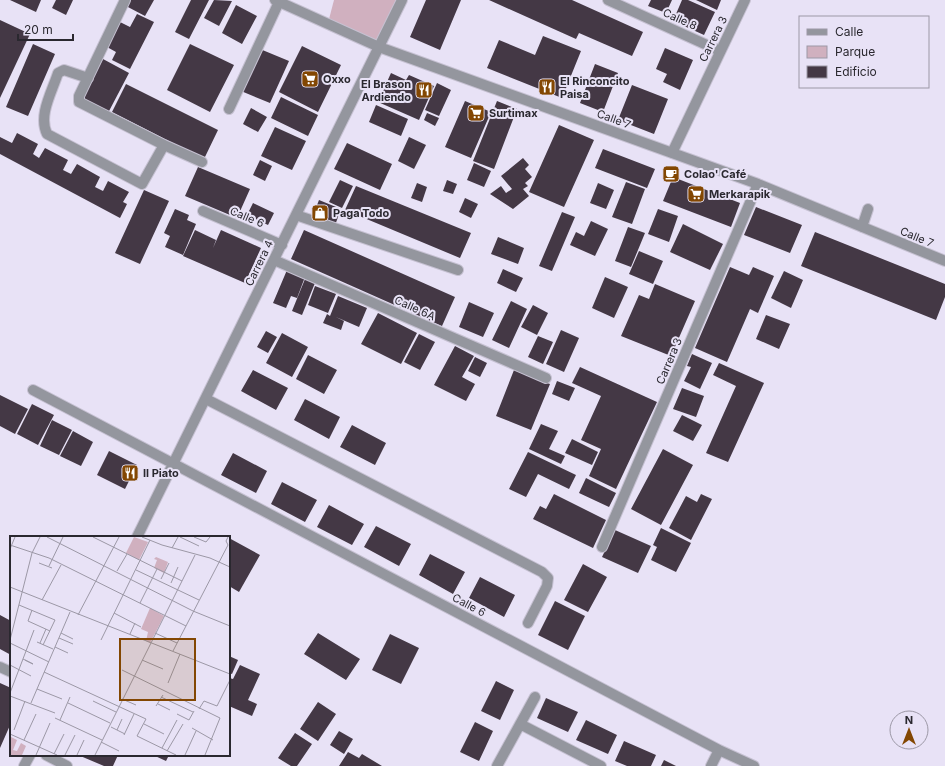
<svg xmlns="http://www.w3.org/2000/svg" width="945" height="766" font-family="Inter,sans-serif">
  <rect width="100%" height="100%" fill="#e8e2f6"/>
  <path fill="#d0b0bf" d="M334,0h68l-23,47 -51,-24z"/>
  <path fill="#443845" d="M10,0h31l-5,12z
    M56,0h17l-7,15 -14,-7z
    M130,0h24l-9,16 -19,-10z
    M191,0h18l-20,39 -14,-7z
    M214,0l18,1 -13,25 -15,-8z
    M426,0h35l-21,50 -30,-13z
    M489,0h83l71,32 -11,24 -53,-23 -3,6z
    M651,0h21l-6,13 -18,-7z
    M682,0h6l27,12 -11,23 -31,-14z
    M696,0h25l-4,10z
    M236,5l21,11 -15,28 -20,-11z
    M137,14l17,8 -24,47 -18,-9 4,-8 -9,-5 13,-25 10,5z
    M0,20l30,14 -30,64z
    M543,36l38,15 -19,47 -75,-30 12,-28 36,15z
    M33,44l22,10 -27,62 -22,-9z
    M190,44l44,21 -24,47 -43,-22z
    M302,46l39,19 -23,47 -39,-20z
    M665,48l28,12 -13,30 -17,-8 4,-8 -11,-5z
    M260,49l29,12 -19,42 -29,-12z
    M103,59l26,14 -21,40 -27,-14z
    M595,64l23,9 -15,39 -23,-9z
    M391,73l15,7 3,-5 25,11 -15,34 -41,-18z
    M437,83l14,7 -12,26 -14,-6z
    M126,84l92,46 -14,29 -92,-47z
    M632,85l36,14 -14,35 -36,-14z
    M281,97l37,18 -10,21 -37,-18z
    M465,101l26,11 -20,46 -26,-11z
    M497,101l20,8 -23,60 -21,-8z
    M376,105l32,14 -7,17 -32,-14z
    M251,108l16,9 -9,15 -15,-8z
    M427,113l12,5 -4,8 -11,-6z
    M559,125l35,15 -30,67 -35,-15z
    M275,127l31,14 -14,29 -31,-14z
    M17,133l21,11 -5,10 6,4 6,-10 23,12 -5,10 8,4 6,-10 23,13 -5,10 8,4 5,-10 21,11 -6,10 4,2 -7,14 -120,-64v-17l12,6z
    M409,137l17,8 -12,24 -16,-8z
    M347,143l45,21 -12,26 -46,-21z
    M603,149l52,20 -8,19 -52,-20z
    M523,158l6,7 -4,4 7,8 -7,6 3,3 -5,3 6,7 -16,13 -23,-15 11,-8 5,7 6,-4 -11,-13z
    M260,160l12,6 -7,15 -12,-6z
    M474,163l17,8 -7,16 -17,-7z
    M198,167l52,22 -13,29 -52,-22z
    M673,177l67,26 -9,24 -68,-26z
    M340,180l13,6 -11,22 -13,-6z
    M447,180l10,4 -4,10 -10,-3z
    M626,182l19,7 -13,35 -20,-7z
    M417,183l10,4 -5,15 -11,-4z
    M598,183l16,7 -8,19 -16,-6z
    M356,186l115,47 -11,25 -115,-48z
    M144,190l25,11 -29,63 -25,-11z
    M465,198l13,6 -7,14 -12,-6z
    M319,200l22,9 -7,19 -22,-10z
    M253,203l21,10 -6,12 -21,-10z
    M756,207l46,18 -12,28 -46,-18z
    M175,209l14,6 -2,5 9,4 -13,31 -18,-8 5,-11 -6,-3z
    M658,209l20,7 -9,26 -21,-8z
    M562,212l13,5 -23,54 -13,-5z
    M591,221l17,8 -13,27 -25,-11 6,-13 8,4z
    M683,224l40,20 -13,26 -40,-18z
    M628,227l17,6 -14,34 -16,-6z
    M195,230l21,10 -3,8 8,-18 40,18 -16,35 -62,-27z
    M304,230l151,67 -13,29 -151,-67z
    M815,232l130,52v13l-9,23 -135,-54z
    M498,237l26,11 -6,16 -27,-10z
    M639,251l24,10 -10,23 -24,-10z
    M730,267l19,8 4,-8 21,9 -16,37 -8,-4 -23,53 -32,-14z
    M503,269l20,9 -7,14 -19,-9z
    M287,270l18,7 -8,21 -6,-2 -5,12 -13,-5z
    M784,271l19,9 -12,28 -20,-10z
    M605,277l23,10 -14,31 -22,-10z
    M305,279l10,4 -13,32 -10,-4z
    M655,284l40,17 -24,55 -50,-20 18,-41 10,4z
    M315,286l21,8 -8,19 -20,-8z
    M338,296l29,12 -8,19 -23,-10 8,4 -3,9 -18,-7 4,-9 3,2z
    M511,301l16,8 -18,39 -17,-8z
    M469,302l25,11 -11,24 -24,-10z
    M533,305l15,8 -11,22 -16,-8z
    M378,313l39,20 -16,31 -40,-20z
    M766,315l24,9 -11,25 -23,-10z
    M561,330l18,8 -15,34 -18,-8z
    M266,331l11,6 -9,16 -11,-6z
    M282,333l26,14 -16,30 -26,-14z
    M419,334l16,8 -15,28 -16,-8z
    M538,336l15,6 -10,22 -15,-7z
    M455,346l19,10 -12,21 13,7 -9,17 -32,-16z
    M692,354l20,9 -12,26 -16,-8 7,-14 -4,-1z
    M308,355l29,15 -13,24 -28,-15z
    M475,357l12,6 -7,14 -12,-6z
    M719,363l45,20 -36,79 -22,-9 30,-67 -23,-11z
    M580,367l77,35 -41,87 -27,-13 12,-27 -20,-9 20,-44 -29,-13z
    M253,370l35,18 -12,22 -35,-19z
    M514,370l36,14 -19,46 -35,-14z
    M557,381l18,7 -6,13 -17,-7z
    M682,388l22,8 -8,21 -23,-8z
    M0,395l28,14 -13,25 -15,-8z
    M305,399l35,18 -11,22 -35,-19z
    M32,404l22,11 -16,30 -21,-11z
    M682,415l20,10 -9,16 -20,-10z
    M52,420l20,10 -13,25 -19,-9z
    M541,424l17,7 -9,18 16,7 -4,8 -32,-15z
    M352,425l34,18 -11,22 -35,-18z
    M73,431l20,11 -12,24 -21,-10z
    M572,439l26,13 -6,13 -27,-12z
    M663,449l30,16 -32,60 -30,-16z
    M109,451l28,14 -12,24 -28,-14z
    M528,452l48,23 -7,14 -31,-15 -12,23 -17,-8z
    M233,453l34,18 -11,22 -35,-18z
    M586,478l30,15 -7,14 -30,-14z
    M282,482l35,18 -12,22 -34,-18z
    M554,494l52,26 -13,28 -60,-29 7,-13 6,3z
    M701,494l11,5 -21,41 -22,-12 17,-32 11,6z
    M329,505l35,19 -12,21 -35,-18z
    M376,526l35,18 -12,22 -35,-19z
    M661,528l30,15 -15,29 -25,-12 6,-13 -4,-2z
    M615,530l36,16 -13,27 -36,-16z
    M229,538l31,17 -21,37 -10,-6z
    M430,554l35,18 -12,22 -34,-19z
    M583,564l24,13 -19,35 -24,-12z
    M480,577l35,18 -11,22 -35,-19z
    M555,601l30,15 -17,34 -30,-15z
    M0,615l11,6v34l-11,-6z
    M318,633l42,26 -14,21 -42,-26z
    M390,634l29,14 -18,36 -29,-14z
    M229,656l9,4 -6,14 -3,-1z
    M240,665l20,9 -12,26 9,4 -5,12 -23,-10v-28l4,1z
    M496,681l18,9 -14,30 -19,-9z
    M0,683l11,5v35l-11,25z
    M546,698l32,14 -10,20 -31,-14z
    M318,702l18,12 -18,27 -18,-12z
    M586,720l31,15 -9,19 -32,-14z
    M475,722l18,9 -14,30 -19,-9z
    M339,731l14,8 -9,15 -14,-9z
    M295,733l17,11 -15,22h-6l-13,-8z
    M624,741l32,14 -5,11h-24l-12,-5z
    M348,752l11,6 3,-4 20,12h-43z
    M78,755h40l-5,11h-9z
    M153,755h16l-3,6z
    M664,760l12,6h-15z"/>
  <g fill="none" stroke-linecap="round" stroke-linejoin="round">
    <g stroke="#c6c1d2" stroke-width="12">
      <path id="minor" d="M125,0l-46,96v6l85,43 38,17
        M275,0l104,47 379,137 187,77
        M608,0l112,51
        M88,78l-24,-8 -6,3c-6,19 -20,42 -11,61l95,50 22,-39
        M229,109l50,-107
        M672,153l73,-153
        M203,211l79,34
        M296,215l162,55
        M862,227l6,-18
        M274,260l272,118
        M33,390l686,360 35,16
        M206,399l336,173 6,6 -1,8 -19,37
        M137,537l265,-537
        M602,547l156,-363
        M0,667l11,5
        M520,724l81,42
        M46,755l21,11
        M24,766l6,-11
        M497,766l38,-69
        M711,766l8,-16"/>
    </g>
    <use href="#minor" stroke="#94969e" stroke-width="10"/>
  </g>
  <defs>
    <g id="supermarket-square" transform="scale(0.9)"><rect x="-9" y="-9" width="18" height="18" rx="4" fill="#834702" stroke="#e8e2f6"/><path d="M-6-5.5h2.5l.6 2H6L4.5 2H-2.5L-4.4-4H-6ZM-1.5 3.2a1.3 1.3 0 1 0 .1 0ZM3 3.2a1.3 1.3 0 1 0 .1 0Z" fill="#fff"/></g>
    <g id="restaurant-square" transform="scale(0.9)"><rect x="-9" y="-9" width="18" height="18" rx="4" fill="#834702" stroke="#e8e2f6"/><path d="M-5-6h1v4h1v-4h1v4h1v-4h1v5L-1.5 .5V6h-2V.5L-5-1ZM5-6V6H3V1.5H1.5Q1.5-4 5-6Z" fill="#fff"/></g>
    <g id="cafe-square" transform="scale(0.9)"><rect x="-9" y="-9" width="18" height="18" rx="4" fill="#834702" stroke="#e8e2f6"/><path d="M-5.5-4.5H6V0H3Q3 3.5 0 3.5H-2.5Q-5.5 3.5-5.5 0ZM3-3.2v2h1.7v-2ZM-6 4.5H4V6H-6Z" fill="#fff"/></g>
    <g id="shop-square" transform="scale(0.9)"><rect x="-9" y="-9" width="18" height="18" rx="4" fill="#834702" stroke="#e8e2f6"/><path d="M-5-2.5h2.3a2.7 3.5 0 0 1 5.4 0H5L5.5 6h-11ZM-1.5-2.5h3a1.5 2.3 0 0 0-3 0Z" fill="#fff"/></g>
  </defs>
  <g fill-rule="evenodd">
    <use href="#supermarket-square" x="310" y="79"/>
    <use href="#restaurant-square" x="547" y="87"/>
    <use href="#restaurant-square" x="424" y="90"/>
    <use href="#supermarket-square" x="476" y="113"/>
    <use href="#cafe-square" x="671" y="174"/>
    <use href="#supermarket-square" x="696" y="194"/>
    <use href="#shop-square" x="320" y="213"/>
    <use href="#restaurant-square" x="130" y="473"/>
  </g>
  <g text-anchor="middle" stroke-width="4" stroke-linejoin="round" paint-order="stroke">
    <g font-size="11" fill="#2a282f" stroke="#e8e2f6">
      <text transform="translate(680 19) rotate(24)" y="4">Calle 8</text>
      <text transform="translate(713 39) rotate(-64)" y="4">Carrera 3</text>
      <text transform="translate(614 119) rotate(20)" y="4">Calle 7</text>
      <text transform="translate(247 217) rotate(23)" y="4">Calle 6</text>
      <text transform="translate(917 237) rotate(22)" y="4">Calle 7</text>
      <text transform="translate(259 263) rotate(-64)" y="4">Carrera 4</text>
      <text transform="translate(415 308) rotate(24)" y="4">Calle 6A</text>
      <text transform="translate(669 361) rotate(-67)" y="4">Carrera 3</text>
      <text transform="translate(469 605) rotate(28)" y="4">Calle 6</text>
    </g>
    <g font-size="11" font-weight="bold" fill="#2a282f" stroke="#e8e2f6" text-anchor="start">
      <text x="323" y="83">Oxxo</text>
      <text x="560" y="85">El Rinconcito<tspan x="560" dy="13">Paisa</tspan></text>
      <text x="411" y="88" text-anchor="end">El Brason<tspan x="411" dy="13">Ardiendo</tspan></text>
      <text x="489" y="117">Surtimax</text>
      <text x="684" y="178">Colao' Café</text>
      <text x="709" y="198">Merkarapik</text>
      <text x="333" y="217">Paga Todo</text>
      <text x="143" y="477">Il Piato</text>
    </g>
  </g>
  <g transform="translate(10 536)">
    <rect width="220" height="220" fill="#e8e2f6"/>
    <path d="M124,1l14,5 -9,18 -13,-7zM146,21l12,5 -4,11 -10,-5 3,-8 -3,-1zM140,72l14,8 -14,27 -4,-2 2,-9 -7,-3zM1,201l6,3 -4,10 4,1 4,-8 5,3 -4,9h-12z" fill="#d0b0bf"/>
    <path fill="none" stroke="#9c98a6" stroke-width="1" d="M37,1l146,74 37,15M83,1l89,44M132,1l20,8 48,13 20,9M170,1l19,9M184,1l12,5 4,-5M0,9l39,13 137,68M162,12l6,-11M0,13l5,-12M29,27l13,5M39,30l14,-29M126,34l63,30M107,35l10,-17M151,43l8,-16M161,47l7,-16M0,51l220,87M32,64l19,-35M130,67l17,-34M9,69l36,15 -12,25M22,74l-4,11 22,10M104,77l27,14M68,79l41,-78M51,97l12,6M145,97l22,10M120,98l5,-11M49,102l14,6M0,104l22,-87 8,-16M91,104l49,-100M27,106l16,7M0,107l39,19M30,107l6,-14M45,111l13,6M163,115l55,-106 -2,-4 2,-4M13,123l10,5 -8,-4M132,124l21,9M0,129l21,11M112,134l98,48 -15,37M34,136l102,47 -9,17 39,19M158,147l12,-29M27,153l25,10M0,157l24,-63M0,160l45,17M151,161l32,15M112,163l14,6M83,165l23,11M21,167l39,-91M58,167l42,20M148,168l12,6M146,170l7,-11M189,173l5,-8 13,5 13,-26M167,178l12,6 5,-9M45,182l47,22M50,184l10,-23M134,188l20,10M101,191l14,7M182,192l21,12M4,194l11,-29M107,194l5,-11M0,198l47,21M114,199l10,-21M14,204l12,-26M91,206l18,9M152,212l15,-28M157,215l16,-27M44,218l10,-20M26,219l14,-32M55,219l10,-20M67,219l7,-15M85,219l100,-200M175,219l11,-24"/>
    <path fill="#834702" fill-opacity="0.15" stroke="#834702" stroke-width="2" d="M110,103h75v61h-75z"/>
    <rect width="220" height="220" fill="none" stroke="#2a282f" stroke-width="2"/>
  </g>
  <rect x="799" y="16" width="130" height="72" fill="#e8e2f6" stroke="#9c98a6"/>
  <rect x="807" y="29" width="20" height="6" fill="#94969e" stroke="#9c98a6"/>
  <text x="835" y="36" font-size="12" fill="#2a282f">Calle</text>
  <rect x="807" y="46" width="20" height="12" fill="#d0b0bf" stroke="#9c98a6"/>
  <text x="835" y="56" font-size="12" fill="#2a282f">Parque</text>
  <rect x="807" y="66" width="20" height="12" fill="#443845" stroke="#9c98a6"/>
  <text x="835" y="76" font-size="12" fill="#2a282f">Edificio</text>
  <g transform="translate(909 730)"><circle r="19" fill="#e8e2f6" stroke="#9c98a6"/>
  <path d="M0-3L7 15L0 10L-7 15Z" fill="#834702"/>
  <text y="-6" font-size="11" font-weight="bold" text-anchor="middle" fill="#2a282f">N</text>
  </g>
  <path d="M18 34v6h55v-6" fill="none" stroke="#2a282f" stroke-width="2"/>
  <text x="24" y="34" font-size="12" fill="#2a282f" stroke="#e8e2f6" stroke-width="3" paint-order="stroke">20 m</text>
</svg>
